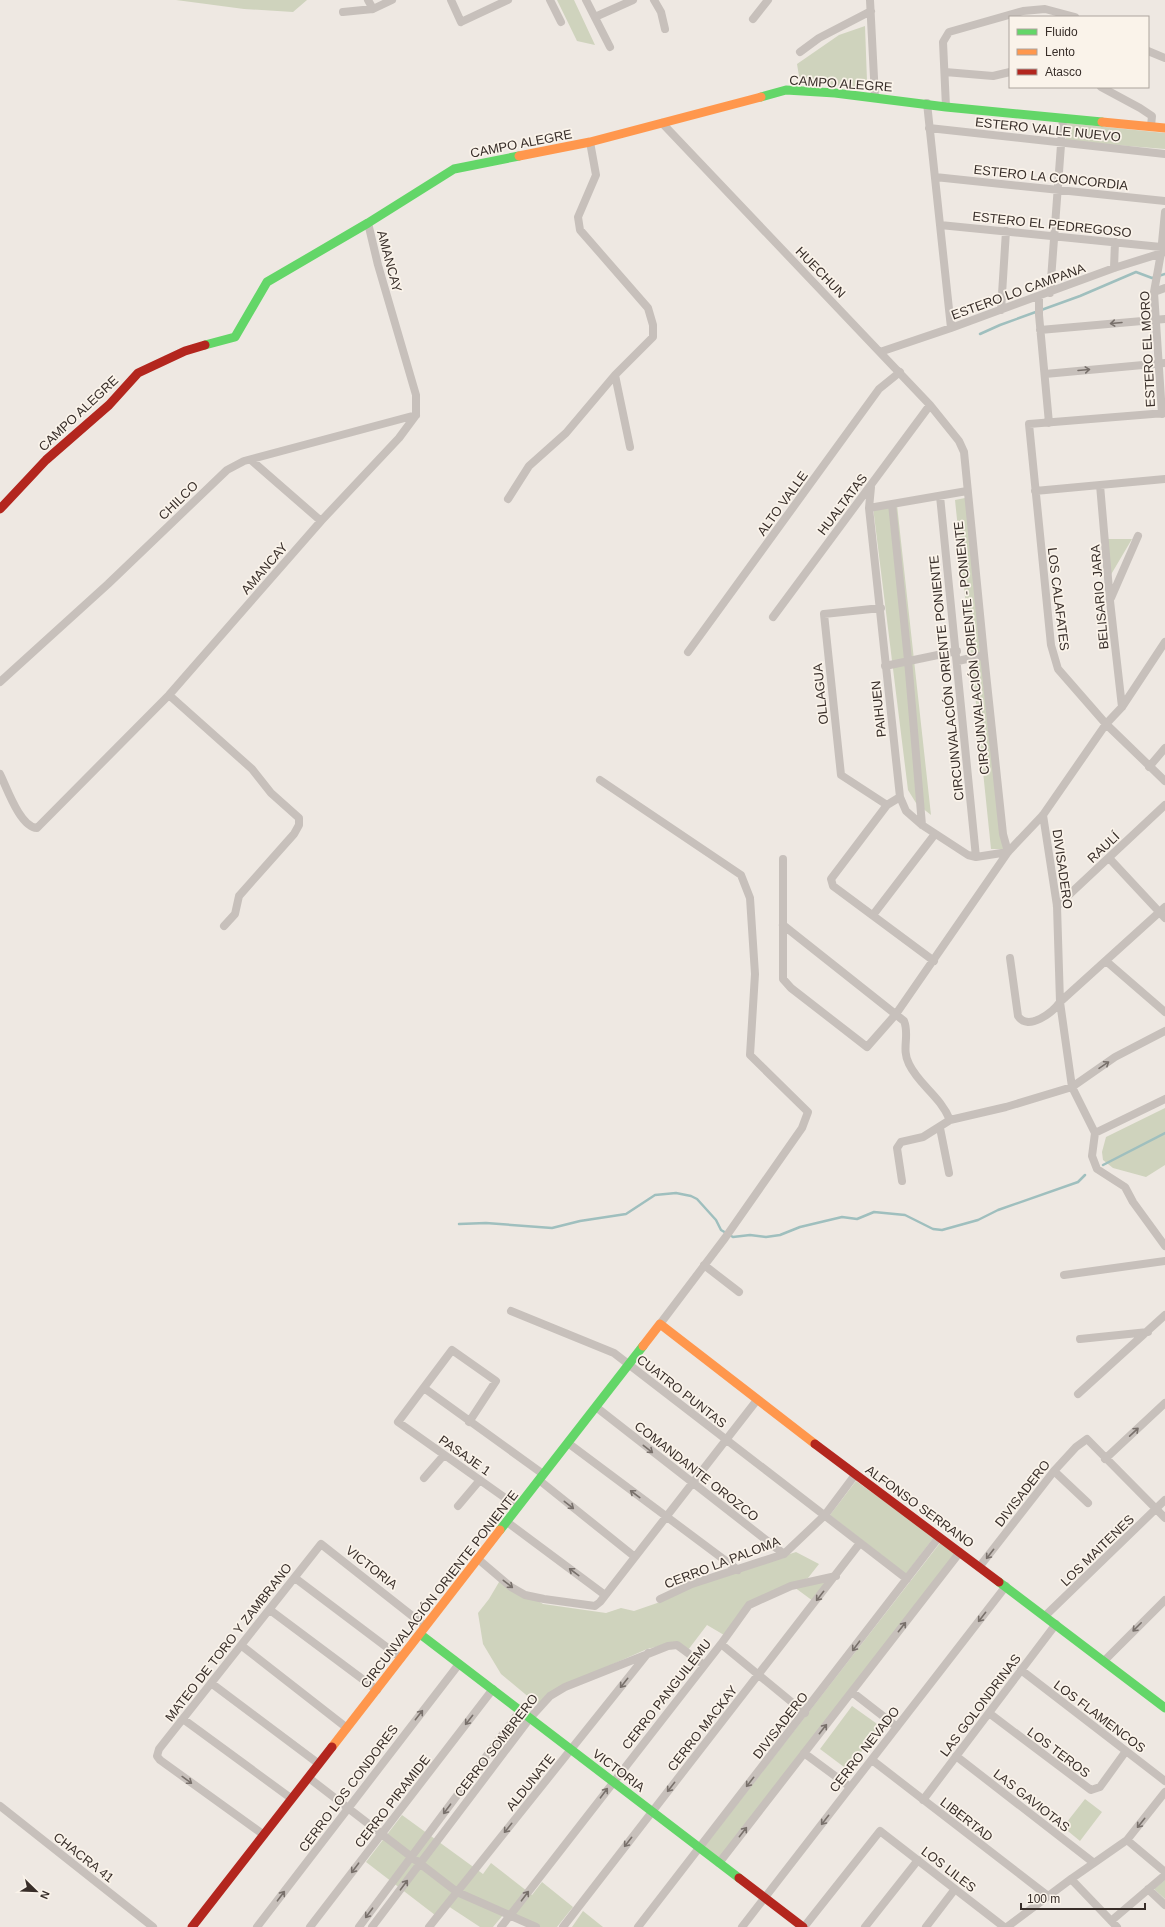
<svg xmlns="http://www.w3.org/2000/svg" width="1165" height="1927" font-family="Helvetica,sans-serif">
  <rect width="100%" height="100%" fill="#eee8e2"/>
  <path fill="#cfd3bd" d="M176,0h131l-14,12 -49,-3z
    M557,0h17l21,45 -18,-4z
    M865,26l2,55 -6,7 -61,-6 -3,-18 42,-29z
    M1066,123l99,10v16l-99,-8z
    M970,497l36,352h-15l-36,-349z
    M897,505l34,310 -15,-12 -8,-13 -35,-283z
    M1104,539h28l-26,44z
    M1165,1108v57l-19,12 -33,-9 -10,-8 -1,-8 4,-15z
    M856,1481l78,56 -28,37 -76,-59z
    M940,1543l15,10 -236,306 -15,-12z
    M796,1552l23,12 -11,14 -59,24 -25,33 -17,-10 -19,25 -11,-8 -30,7 -88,39 -22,16 -36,-30 -18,-30 -5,-31 11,-14 13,-22 41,27 63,9 15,-5 13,3 29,-10 37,-18z
    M830,1579l-17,22 -19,-14z
    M852,1706l28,20 -32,44 -28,-21z
    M1085,1799l17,13 -22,29 -17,-14z
    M402,1815l81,59 8,-11 41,32 10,-13 31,25 -16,20h-24l-30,-12 -10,12h-13l-35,-23 -10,11 -69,-53z
    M1165,1880v19l-11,-10z
    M583,1911l20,16h-31z"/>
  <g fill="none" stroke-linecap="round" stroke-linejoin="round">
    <path stroke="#9fbfbe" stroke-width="2.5" d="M980,334l20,-9 80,-29 56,-24 16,6 13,-4
      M1103,1165l62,-32
      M459,1224l27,-1 66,5 28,-7 46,-7 29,-19 21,-2 15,3 6,3 19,21 5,10 12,7 17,-2 16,2 14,-2 20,-8 42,-10 15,2 17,-7 31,3 28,14 9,1 36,-10 20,-10 80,-28 7,-7"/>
    <path stroke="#c7c0bb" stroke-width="8" d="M368,0l5,9
      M451,0l10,22 47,-22
      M550,0l11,22
      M586,0l24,47
      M654,0l7,12 4,17
      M870,0l5,97
      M343,12l30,-3 19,-9
      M595,17l38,-17
      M753,19l15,-19
      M1148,51l17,7
      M800,52l19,-14 52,-27
      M945,72l48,4 17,-4
      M1101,87l39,21 12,8 -1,10
      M927,103l24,225
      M946,107l-3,-65 6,-10 74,-21 22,-2 30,8
      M662,123l268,282 29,36 5,11 20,203 19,179 5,18 -32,5 -8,-2 -46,-30 -16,-14 -6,-14 -31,-289 2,-21
      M929,128l236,26
      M590,142l6,33 -18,42 2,13 68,78 5,17v12l-38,38 15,72
      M935,177l230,24
      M940,225l221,22
      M1114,268l1,-26
      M1154,292l11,-4
      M1050,293l13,-175
      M1039,296v19l10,108
      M1001,310l5,-79
      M1040,330l125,-11
      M880,352l71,-24 163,-60 51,-16
      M1045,374l120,-11
      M1165,413l-136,11 22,221 7,24 48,55 59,57
      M1162,414l-8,-122 7,-39 4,-41
      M251,460l70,61
      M1100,485l10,116 12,106
      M1035,491l130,-12
      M940,496l36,361
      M508,499l21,-33 37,-33 49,-58
      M892,504l16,156 14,165
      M869,508l98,-17
      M1111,598l27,-62
      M881,608l-57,6 17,161 46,30
      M773,617l157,-212
      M688,652l191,-263 21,-17
      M958,661l26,-6
      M885,666l72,-15
      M0,682l108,-98 119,-114 17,-9 172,-46
      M169,695l83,74 19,24 28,25v7l-5,9 -55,62 -4,18 -11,12
      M1149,767l16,-19
      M0,774c7,14 20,53 37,54l132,-133 152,-174 78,-83 17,-23v-20l-38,-130 -10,-42
      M600,780l141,95 9,23 5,76 -5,81 58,57 -6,16 -77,110 -65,86
      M900,797l-13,8 -56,74 2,7 101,75
      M1043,815l14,91 3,96 12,85 23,46
      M1109,858l56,60
      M783,859v120l8,9 76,59 29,-33 112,-162 35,-37 63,-91 16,-17 43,-65
      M1057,906l108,-101
      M873,915l62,-81
      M783,925l121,96c6,14 -3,28 5,43 10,21 31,32 41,56
      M1010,958l8,58c10,16 35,-4 42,-14l105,-95
      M1106,961l59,51
      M940,1128l9,45
      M1095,1133l-3,23 5,13 28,18 8,15 32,44
      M1095,1133l70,-34
      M902,1181l-5,-33 4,-6 22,-5 27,-17 56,-13 66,-20 43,-30 50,-26
      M704,1265l35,27
      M1064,1275l101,-14
      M511,1311l103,42 293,226
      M1080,1339l68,-7
      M424,1388l119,86
      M1078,1394l87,-79
      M596,1407l188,147
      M469,1422l27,-41 -44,-31 -54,72 120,85
      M568,1443l170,127
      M1105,1459l60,-56
      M1054,1471l34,32
      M424,1478l20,-23
      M539,1480l96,77
      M458,1506l22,-26
      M507,1522l98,73
      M478,1559l33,28 14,8 19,4 51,7 5,-4 157,-202
      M980,1566l74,-95 22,-24 11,-8 78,79
      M295,1578l106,80
      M660,1599l32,-15 92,-30 41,-39 30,-40
      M270,1610l107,80
      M1045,1616l120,-116
      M721,1644l84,69
      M242,1646l105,82
      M1104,1661l61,-61
      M1021,1670l144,111
      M211,1683l108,81
      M852,1692l45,35
      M989,1713l102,77 9,-3 26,-36
      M183,1719l109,80
      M804,1753l46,34
      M956,1756l138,107
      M872,1760l176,136
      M309,1778l148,114 79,35
      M923,1800l133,-176
      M0,1806l153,121
      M264,1835l-104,-75 -3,-4 2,-7 162,-205 104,82
      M1127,1840l38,32
      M719,1863l241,-311
      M1071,1879l46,48
      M1148,1889l17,16
      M1111,1921l54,-46
      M257,1927l202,-263
      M310,1927l183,-238
      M359,1927l161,-216
      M372,1927l158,-209 20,-22 15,-9 103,-41 9,-1 27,20
      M429,1927l219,-274
      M501,1927l220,-283 28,-39 42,-19 45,-10
      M563,1927l297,-384
      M638,1927l301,-390
      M742,1927l264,-341
      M804,1927l76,-96 124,96
      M865,1927l53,-67
      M926,1927l29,-38
      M1007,1927l64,-48 56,-39 38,-48"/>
    <path stroke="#63d668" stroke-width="9" d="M761,97l25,-7 49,3 111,14 156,15
      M205,345l30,-8 32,-55 101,-59 86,-54 65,-13
      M500,1530l143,-184
      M999,1582l166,126
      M420,1634l319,244"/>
    <path stroke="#ff974d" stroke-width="9" d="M1102,122l63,6
      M519,156l71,-14 171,-45
      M643,1346l17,-22 155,120
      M332,1747l168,-217"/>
    <path stroke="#b3261e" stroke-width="9" d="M0,509l46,-49 63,-55 29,-32 47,-22 20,-6
      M815,1444l184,138
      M739,1878l64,49
      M192,1927l140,-180"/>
  </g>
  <defs><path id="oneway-shaft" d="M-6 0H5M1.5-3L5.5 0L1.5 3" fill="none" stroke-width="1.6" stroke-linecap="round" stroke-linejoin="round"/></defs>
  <g stroke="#78706b">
    <use href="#oneway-shaft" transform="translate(1116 323) rotate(175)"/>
    <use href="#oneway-shaft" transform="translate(1084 370) rotate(-5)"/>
    <use href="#oneway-shaft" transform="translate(1104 1065) rotate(-34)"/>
    <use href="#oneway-shaft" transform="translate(1134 1432) rotate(-43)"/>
    <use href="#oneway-shaft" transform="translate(648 1449) rotate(38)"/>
    <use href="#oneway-shaft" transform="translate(635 1494) rotate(-143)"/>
    <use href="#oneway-shaft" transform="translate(569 1505) rotate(38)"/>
    <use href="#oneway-shaft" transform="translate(990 1554) rotate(128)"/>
    <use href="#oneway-shaft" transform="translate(574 1572) rotate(-143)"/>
    <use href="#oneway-shaft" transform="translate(508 1584) rotate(38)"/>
    <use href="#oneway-shaft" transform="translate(820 1596) rotate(128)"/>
    <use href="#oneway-shaft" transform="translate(982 1617) rotate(128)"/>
    <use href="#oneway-shaft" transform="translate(902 1627) rotate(-52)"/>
    <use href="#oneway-shaft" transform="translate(1137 1627) rotate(135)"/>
    <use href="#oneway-shaft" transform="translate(856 1646) rotate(127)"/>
    <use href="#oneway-shaft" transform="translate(624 1683) rotate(129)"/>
    <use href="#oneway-shaft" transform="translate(419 1715) rotate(-52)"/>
    <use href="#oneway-shaft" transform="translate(469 1720) rotate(128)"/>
    <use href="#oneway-shaft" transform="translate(823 1729) rotate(-52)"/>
    <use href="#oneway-shaft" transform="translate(187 1780) rotate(36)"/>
    <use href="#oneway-shaft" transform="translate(750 1782) rotate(128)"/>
    <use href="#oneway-shaft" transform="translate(671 1787) rotate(128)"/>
    <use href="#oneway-shaft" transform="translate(604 1793) rotate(-53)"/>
    <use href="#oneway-shaft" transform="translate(447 1809) rotate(127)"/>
    <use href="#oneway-shaft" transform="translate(825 1820) rotate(128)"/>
    <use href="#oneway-shaft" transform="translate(1141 1823) rotate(129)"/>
    <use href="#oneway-shaft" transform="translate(508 1828) rotate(129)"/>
    <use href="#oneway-shaft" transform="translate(743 1832) rotate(-52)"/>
    <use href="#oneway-shaft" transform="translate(628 1842) rotate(128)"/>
    <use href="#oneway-shaft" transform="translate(355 1868) rotate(127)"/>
    <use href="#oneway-shaft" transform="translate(404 1885) rotate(-53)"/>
    <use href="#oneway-shaft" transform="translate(281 1896) rotate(-53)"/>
    <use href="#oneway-shaft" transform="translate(525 1896) rotate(-53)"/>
    <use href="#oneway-shaft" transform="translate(369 1913) rotate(127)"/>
  </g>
  <g text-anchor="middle" stroke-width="3.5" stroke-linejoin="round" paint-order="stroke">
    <g font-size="13" fill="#382e29" stroke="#faf3ea">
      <text transform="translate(841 83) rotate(4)" y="5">CAMPO ALEGRE</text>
      <text transform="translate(1048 129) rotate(6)" y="5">ESTERO VALLE NUEVO</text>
      <text transform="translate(521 143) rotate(-11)" y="5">CAMPO ALEGRE</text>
      <text transform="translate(1051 177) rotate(6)" y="5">ESTERO LA CONCORDIA</text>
      <text transform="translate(1052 224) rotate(6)" y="5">ESTERO EL PEDREGOSO</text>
      <text transform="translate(390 261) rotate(75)" y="5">AMANCAY</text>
      <text transform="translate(821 272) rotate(46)" y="5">HUECHUN</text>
      <text transform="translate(1018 291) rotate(-20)" y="5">ESTERO LO CAMPANA</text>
      <text transform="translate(1147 349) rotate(-93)" y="5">ESTERO EL MORO</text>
      <text transform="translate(78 413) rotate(-43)" y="5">CAMPO ALEGRE</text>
      <text transform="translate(178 500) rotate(-44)" y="5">CHILCO</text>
      <text transform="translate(782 503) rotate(-54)" y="5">ALTO VALLE</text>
      <text transform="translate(842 504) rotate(-53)" y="5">HUALTATAS</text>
      <text transform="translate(264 568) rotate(-49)" y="5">AMANCAY</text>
      <text transform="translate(1099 597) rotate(-95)" y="5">BELISARIO JARA</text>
      <text transform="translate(1059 599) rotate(83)" y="5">LOS CALAFATES</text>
      <text transform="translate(971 648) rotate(-96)" y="5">CIRCUNVALACIÓN ORIENTE - PONIENTE</text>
      <text transform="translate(946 678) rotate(-96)" y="5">CIRCUNVALACIÓN ORIENTE PONIENTE</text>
      <text transform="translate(820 694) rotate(-96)" y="5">OLLAGUA</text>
      <text transform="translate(878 709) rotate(-96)" y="5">PAIHUEN</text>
      <text transform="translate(1103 847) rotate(-43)" y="5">RAULÍ</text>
      <text transform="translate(1063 869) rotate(82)" y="5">DIVISADERO</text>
      <text transform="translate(682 1391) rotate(38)" y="5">CUATRO PUNTAS</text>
      <text transform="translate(465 1455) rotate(35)" y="5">PASAJE 1</text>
      <text transform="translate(697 1471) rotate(38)" y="5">COMANDANTE OROZCO</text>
      <text transform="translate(1022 1493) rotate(-52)" y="5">DIVISADERO</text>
      <text transform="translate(920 1506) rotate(36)" y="5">ALFONSO SERRANO</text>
      <text transform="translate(1097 1550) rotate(-44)" y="5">LOS MAITENES</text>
      <text transform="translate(722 1562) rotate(-21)" y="5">CERRO LA PALOMA</text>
      <text transform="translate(372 1567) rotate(38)" y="5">VICTORIA</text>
      <text transform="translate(439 1589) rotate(-52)" y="5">CIRCUNVALACIÓN ORIENTE PONIENTE</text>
      <text transform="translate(228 1642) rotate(-52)" y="5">MATEO DE TORO Y ZAMBRANO</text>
      <text transform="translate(666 1694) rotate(-52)" y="5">CERRO PANGUILEMU</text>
      <text transform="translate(980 1705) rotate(-53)" y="5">LAS GOLONDRINAS</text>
      <text transform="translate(1100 1716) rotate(37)" y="5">LOS FLAMENCOS</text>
      <text transform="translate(780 1725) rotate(-52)" y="5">DIVISADERO</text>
      <text transform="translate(702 1728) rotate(-52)" y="5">CERRO MACKAY</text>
      <text transform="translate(496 1745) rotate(-52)" y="5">CERRO SOMBRERO</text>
      <text transform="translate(864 1749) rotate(-52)" y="5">CERRO NEVADO</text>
      <text transform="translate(1059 1752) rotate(37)" y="5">LOS TEROS</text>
      <text transform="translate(619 1770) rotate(37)" y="5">VICTORIA</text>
      <text transform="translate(530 1782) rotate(-51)" y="5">ALDUNATE</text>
      <text transform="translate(348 1788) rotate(-53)" y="5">CERRO LOS CONDORES</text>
      <text transform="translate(1032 1800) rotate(38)" y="5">LAS GAVIOTAS</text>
      <text transform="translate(392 1801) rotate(-52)" y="5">CERRO PIRAMIDE</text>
      <text transform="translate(967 1819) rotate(38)" y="5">LIBERTAD</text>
      <text transform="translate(84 1857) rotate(38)" y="5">CHACRA 41</text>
      <text transform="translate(949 1869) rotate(38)" y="5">LOS LILES</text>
    </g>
  </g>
  <rect x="1009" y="16" width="140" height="72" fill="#faf3ea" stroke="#aca49d"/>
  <rect x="1017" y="29" width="20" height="6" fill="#63d668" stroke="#aca49d"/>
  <text x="1045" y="36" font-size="12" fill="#382e29">Fluido</text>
  <rect x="1017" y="49" width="20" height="6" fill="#ff974d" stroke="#aca49d"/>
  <text x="1045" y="56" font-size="12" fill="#382e29">Lento</text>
  <rect x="1017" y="69" width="20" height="6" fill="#b3261e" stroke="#aca49d"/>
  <text x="1045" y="76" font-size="12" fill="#382e29">Atasco</text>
  <g transform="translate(36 1891) rotate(113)" stroke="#faf3ea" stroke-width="3" paint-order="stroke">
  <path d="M0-3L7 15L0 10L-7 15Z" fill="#382e29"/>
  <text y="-6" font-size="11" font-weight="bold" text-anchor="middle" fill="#382e29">N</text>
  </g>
  <path d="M1021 1903v6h124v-6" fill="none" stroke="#382e29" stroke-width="2"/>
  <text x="1027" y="1903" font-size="12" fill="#382e29" stroke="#faf3ea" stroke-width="3" paint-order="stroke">100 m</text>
</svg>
